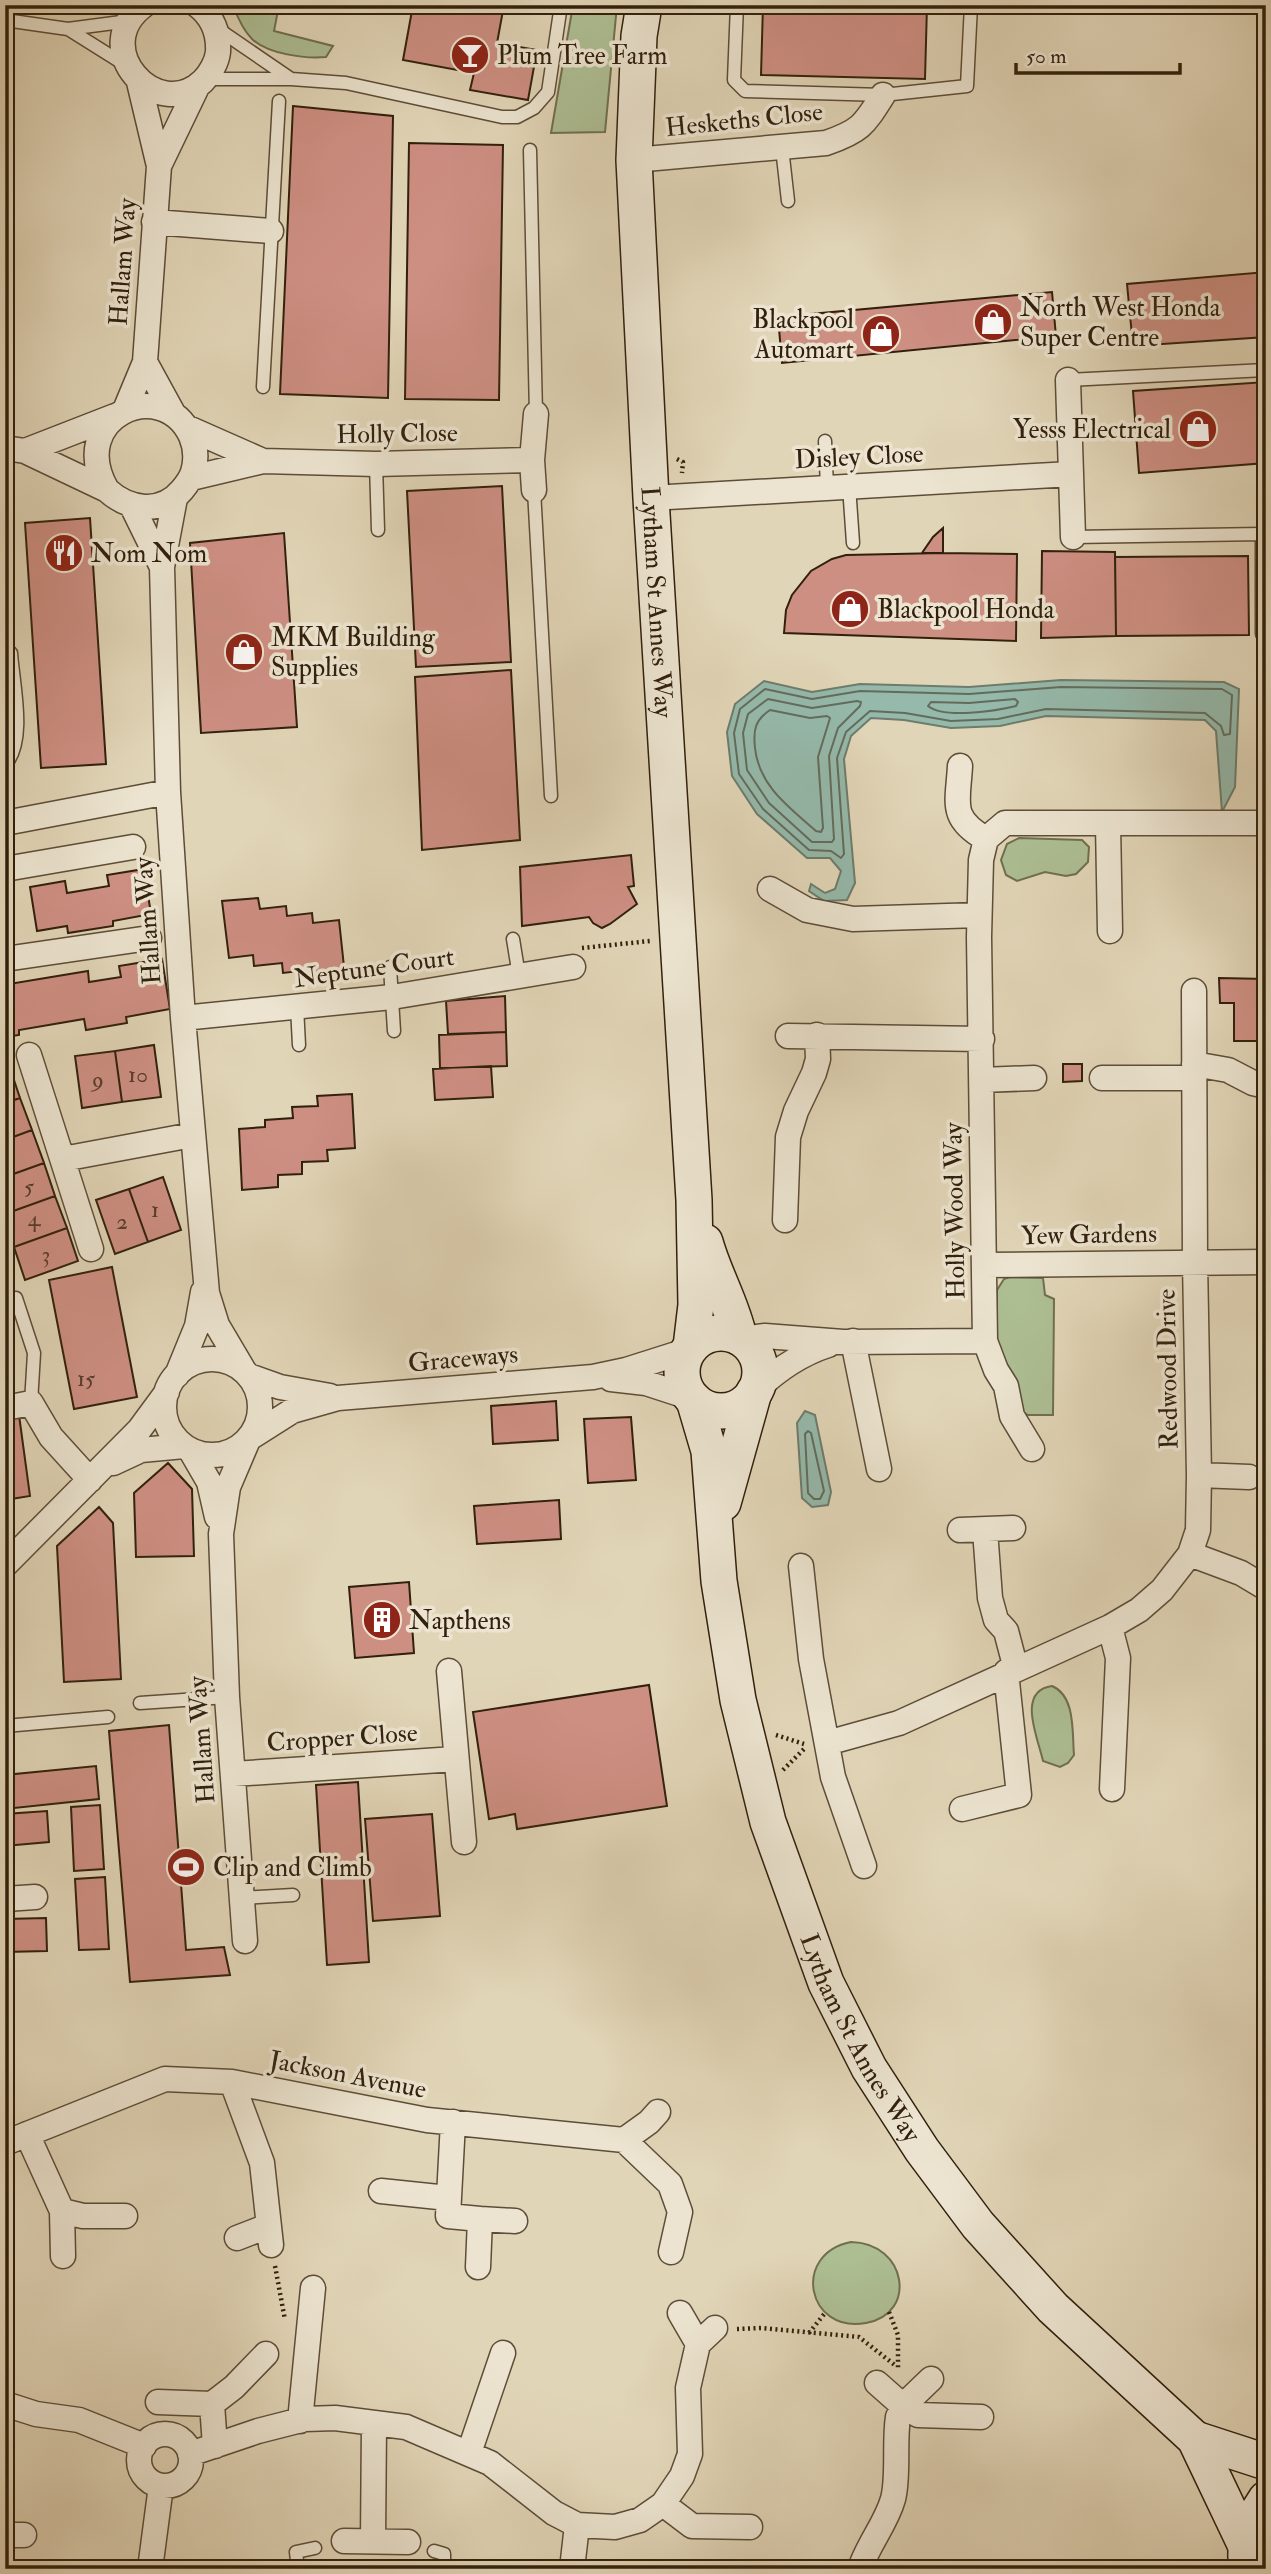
<svg xmlns="http://www.w3.org/2000/svg" width="1271" height="2574" font-family="'IM FELL Double Pica',serif">
  <rect width="100%" height="100%" fill="#e1d5b7"/>
  <filter id="stains"><feTurbulence type="fractalNoise" baseFrequency=".00286" numOctaves="4"/><feColorMatrix values="0 0 0 0 .2 0 0 0 0 .09 0 0 0 0 .02 0 0 0 .5 -.17"/></filter>
  <radialGradient id="worn" r=".72"><stop offset=".6" stop-color="#630" stop-opacity="0"/><stop offset="1" stop-color="#630" stop-opacity=".3"/></radialGradient>
  <path fill="#adbe93" stroke="#6f6f50" stroke-width="2" d="M233,5h46l-5,26 59,15 -7,11c-21,2 -58,-3 -74,-18 -9,-9 -15,-23 -19,-34z
    M573,5h44l-12,127 -54,1z
    M1019,838l63,2 7,7 -1,15 -12,12 -10,2 -21,-4 -28,9 -11,-6 -5,-15 6,-16z
    M1010,1277l33,1 2,17 9,4 -1,116h-25l-7,-4 -25,-52 1,-69 7,-11z
    M1052,1686c24,10 20,47 22,69l-6,8 -8,4 -17,-6c-5,-23 -27,-70 9,-75z
    M851,2242c56,1 67,72 15,81 -59,11 -75,-69 -15,-81z"/>
  <path fill="#95b9ab" stroke="#6d7c6c" stroke-width="2" d="M1061,680l163,2 15,7 -4,98 -13,25 -6,-81 -11,-11 -159,-4 -46,10 -49,2 -47,-8 -33,-2 -20,18 -7,23 11,124 -8,17 -23,1 -15,-10 2,-7 14,9 10,-4 6,-18 -11,-13h-23l-50,-44 -25,-38 -5,-44 8,-28 29,-23 48,11 48,-8 109,3z
    M805,1411l10,4 16,77 -3,13 -16,2 -10,-9 -5,-75z"/>
  <g fill="none" stroke-linecap="round" stroke-linejoin="round">
    <path stroke="#636c5c" stroke-width="2" d="M1061,687l161,2 10,6 -2,39 -6,1 -3,-9 -16,-13 -159,-4 -48,10 -47,2 -46,-8 -35,-2 -24,21 -9,26 7,96 -3,4 -10,-7 -22,-1 -46,-41 -24,-35 -5,-41 6,-24 25,-20 47,10 48,-8 109,3z
      M768,699l44,9 45,-7 4,1 -1,4 -22,22 -9,28 5,83 -2,3h-20l-43,-39 -22,-33 -4,-37 5,-19z
      M1015,699l3,3 -2,4c-20,5 -72,13 -88,0l3,-4 38,1z
      M770,710l40,8 17,-2 3,2 -12,39 5,71 -2,4 -5,-1c-27,-24 -57,-45 -61,-83 -2,-18 0,-28 15,-38z
      M808,1431l3,2 13,58 -4,8h-6l-6,-6 -3,-59z"/>
  </g>
  <path fill="#ce8f83" stroke="#31200d" stroke-width="2" d="M413,5h91l-7,38 40,7 -9,50 -58,-10 4,-17 -71,-13z
    M763,5h164l-2,74 -164,-4z
    M293,106l100,10 -5,282 -108,-4z
    M409,143l94,2 -4,255 -94,-1z
    M1266,272v65l-133,9 -6,-62z
    M1052,292l4,44 -274,27 -4,-46z
    M1266,382v81l-127,10 -6,-82z
    M502,486l9,176 -95,5 -9,-176z
    M90,518l16,246 -65,4 -16,-245z
    M943,528v25h-21l11,-16z
    M284,533l13,194 -96,6 -11,-190z
    M1042,551l73,1 1,84 -75,2z
    M943,553l74,1 -1,87 -232,-8 2,-23 6,-15 19,-24 21,-12 14,-4z
    M1248,556l1,79 -133,1 -1,-79z
    M511,670l9,170 -98,10 -7,-173z
    M631,855l3,31 -6,1 9,17 -27,20 -8,4 -9,-5 -4,-6 -67,9 -2,-59z
    M144,869l7,45 -38,7v5l-45,7 -1,-7 -30,5 -7,-44 35,-6 2,12 42,-7 -2,-11z
    M258,898l2,11 26,-3 1,10 25,-3 1,10 26,-3 6,56 -36,4 -1,-10 -25,3 -1,-10 -28,3 -1,-11 -24,3 -7,-57z
    M162,959l8,50 -44,8 1,6 -41,7 -2,-11 -65,11v5l-14,2v-41l5,-1 -1,-11 79,-13 1,11 32,-5 -2,-11z
    M1219,978l47,1v62h-32v-38h-14z
    M505,996l1,36 -58,2 -2,-33z
    M506,1032l1,34 -67,2 -1,-33z
    M154,1045l7,52 -39,5 -7,-51z
    M115,1051l7,51 -40,6 -7,-52z
    M1063,1064h19v17l-19,1z
    M9,1065l11,33 -15,5v-37z
    M491,1066l2,31 -58,3 -2,-31z
    M352,1094l3,54 -28,2 1,11 -26,1v12l-24,1v12l-36,3 -3,-61 26,-2v-7l28,-2 -1,-11 26,-1 -1,-10z
    M20,1098l12,32 -27,10v-37z
    M32,1130l12,33 -39,14v-37z
    M44,1163l11,33 -50,18v-37z
    M163,1177l18,53 -33,12 -19,-53z
    M129,1189l19,53 -33,12 -19,-54z
    M55,1196l12,32 -53,19 -9,-24v-9z
    M67,1228l11,33 -53,19 -11,-33z
    M112,1267l25,130 -63,12 -25,-129z
    M556,1401l2,39 -65,4 -2,-38z
    M19,1415l11,81 -25,4v-83z
    M631,1417l5,63 -48,3 -4,-64z
    M168,1463l24,26 2,67 -58,1 -2,-64z
    M559,1500l2,39 -84,5 -3,-38z
    M99,1507l14,16 8,156 -57,3 -7,-136z
    M409,1582l5,71 -59,5 -6,-71z
    M649,1685l18,121 -150,23 -2,-15 -26,5 -16,-107z
    M169,1725l17,225 38,-3 6,28 -100,7 -21,-251z
    M96,1766l3,33 -94,10v-34z
    M358,1782l11,180 -42,3 -11,-180z
    M100,1805l4,64 -30,2 -3,-64z
    M47,1811l2,31 -44,4v-32z
    M432,1814l8,102 -67,5 -8,-102z
    M105,1877l4,72 -30,1 -4,-71z
    M46,1918l1,33 -42,1v-33z"/>
  <g fill="none" stroke-linecap="round" stroke-linejoin="round">
    <g stroke="#5d4d38" stroke-width="15">
      <path id="service" d="M737,5l-3,75 11,11 138,4 84,-9 4,-81
        M5,20l63,9 61,-8
        M68,29l59,37
        M218,29l73,50
        M205,79h86l55,4 156,34h15l17,-9 14,-16 13,-87
        M782,148l6,53
        M530,150l6,264
        M1068,380l197,-10
        M263,387l16,-286
        M825,441l2,46
        M376,464l2,66
        M849,486l4,57
        M534,490l17,306
        M1073,537l189,-3v100
        M5,648l6,5c2,31 16,88 -6,112
        M513,939l6,37
        M390,967l4,64
        M297,1007l2,38
        M16,1298l18,55 -3,50
        M140,1703l87,-6
        M5,1726l103,-9
        M241,1898l52,-3
        M434,2551l10,3v15
        M298,2569l-2,-17 19,-4"/>
    </g>
    <g stroke="#5d4d38" stroke-width="27">
      <path id="minor" d="M144,5c-57,42 13,120 59,76 7,-7 14,-19 15,-29 1,-19 -5,-35 -21,-47
        M634,160l192,-17c35,-12 38,-18 57,-48
        M159,166l39,-81
        M154,222l117,9
        M145,362l29,53
        M1068,380l5,157
        M125,410l20,-48 14,-196 -20,-84
        M186,427l77,34
        M5,448l20,3 82,39c22,20 54,25 75,0 5,-6 9,-11 11,-18 4,-13 3,-24 -2,-36 -29,-62 -126,-19 -84,54
        M25,451l90,-35
        M191,478l72,-17 113,3 156,-4
        M534,490l-2,-30 4,-46
        M175,498l-13,69 6,225 15,226 24,275 10,32 26,44
        M651,498l420,-24
        M132,506l30,61
        M960,766c-2,37 -11,52 26,73
        M5,823l163,-31
        M1108,824l2,107
        M5,869l128,-22
        M770,889l37,21 46,9 126,-4
        M5,959l144,-21
        M183,1018l209,-21 181,-30
        M788,1036l194,3
        M29,1055l62,194
        M1194,1064l34,6 25,13 13,3
        M1102,1078h92
        M982,1080l52,-2
        M63,1159l129,-24
        M785,1220l3,-83 8,-26 18,-38 4,-14 -1,-24
        M984,1265l282,-3
        M741,1339l24,-3 78,6 142,-1 -6,-404 2,-77 5,-21 19,-16h251
        M853,1341l26,128
        M985,1341l11,29 10,16 6,30 20,33
        M164 1407a48 48 0 1 1 96 0a48 48 0 1 1-96 0Z
        M177,1375l20,-49 6,-34
        M249,1376l31,11 50,9
        M611,1379l35,4 46,15
        M756,1390c21,-20 44,-36 72,-45
        M5,1408l26,-5 20,34 39,43
        M251,1437l41,-26 46,-13 255,-21 33,-7 63,-20
        M191,1451l18,31 8,35
        M113,1463l28,-13 43,-4
        M1199,1475l50,2
        M960,1530l53,-2
        M985,1530l5,68 6,22 10,11 10,38
        M1190,1554l51,19 25,15
        M5,1565l134,-135 28,-38
        M801,1566l10,93 22,118 31,89
        M1110,1627l8,31 -6,131
        M449,1671l15,171
        M827,1743l72,-20 211,-96 29,-17 23,-20 28,-36 8,-24 1,-55 -4,-213 -1,-271
        M234,1774l221,-15
        M962,1809l57,-14 -13,-123
        M5,1899l30,-2
        M245,1941l-18,-244 -6,-163 7,-47 20,-47
        M232,2082l30,81 9,82
        M453,2122l-5,94 32,3 -2,48
        M27,2134l35,77 21,5h42
        M624,2140l46,44 10,28 -9,40
        M5,2143l160,-64 67,3 195,38 197,20 25,-18 9,-10
        M381,2191l67,7
        M62,2211l1,45
        M480,2219l35,2
        M237,2238l31,-12
        M680,2313l18,31
        M877,2383l26,23 15,9 63,2
        M158,2402l54,2
        M5,2404l31,10 43,6 65,26
        M300,2421l13,-133
        M139 2460a26 26 0 1 1 52 0a26 26 0 1 1-52 0Z
        M215,2446l-3,-42 22,-17 32,-33
        M469,2453l34,-100
        M190,2454l68,-23 47,-12 30,-1 71,9 84,36 64,50 23,12 38,2 25,-7 23,-16 19,-28 8,-22 -2,-66 10,-44 17,-16
        M663,2504l29,22 58,1
        M5,2535h19
        M344,2541l64,1
        M373,2541l1,-118
        M150,2569l11,-83
        M572,2569l5,-44
        M860,2569c8,-25 26,-45 33,-70 6,-22 1,-57 5,-82l5,-11 28,-27"/>
    </g>
    <g stroke="#31200d" stroke-width="38">
      <g id="secondary">
        <path id="s1" d="M644,5l-5,31 -5,124 17,338 43,702 2,105 -5,42"/>
        <path d="M705,1242c9,33 27,62 34,95"/>
        <circle cx="721" cy="1372" r="39"/>
        <path id="s2" d="M694,1400l15,51 10,130 19,119 30,122 58,161 43,85 53,82 56,75 75,83 142,131 51,107"/>
        <path d="M723,1503l31,-111"/>
        <path d="M1195,2439l71,23"/>
        <path d="M1246,2558c-1,-21 8,-42 20,-59"/>
      </g>
    </g>
    <path stroke="#31200d" stroke-width="4.5" stroke-dasharray="2 3.5" stroke-linecap="butt" d="M677,459l6,3 -1,11
      M582,948l68,-7
      M776,1735l28,9
      M783,1770l21,-21
      M275,2266l10,54
      M889,2312l9,23v33
      M737,2329l24,-1 98,9 37,29
      M809,2333l16,-20"/>
    <use href="#service" stroke="#ece4d0" stroke-width="12"/>
    <use href="#minor" stroke="#ece4d0" stroke-width="24"/>
    <use href="#secondary" stroke="#ece4d0" stroke-width="35"/>
  </g>
  <defs>
    <g id="bar-disc" transform="scale(2.0125)"><circle r="9.5" fill="#8f2418" stroke="#ece4d0"/><path d="M-6-5H6L.8 .8V4.5H3.5V6h-7V4.5H-.8V.8Z" fill="#fff"/></g>
    <g id="shop-disc" transform="scale(2.0125)"><circle r="9.5" fill="#8f2418" stroke="#ece4d0"/><path d="M-5-2.5h2.3a2.7 3.5 0 0 1 5.4 0H5L5.5 6h-11ZM-1.5-2.5h3a1.5 2.3 0 0 0-3 0Z" fill="#fff"/></g>
    <g id="restaurant-disc" transform="scale(2.0125)"><circle r="9.5" fill="#8f2418" stroke="#ece4d0"/><path d="M-5-6h1v4h1v-4h1v4h1v-4h1v5L-1.5 .5V6h-2V.5L-5-1ZM5-6V6H3V1.5H1.5Q1.5-4 5-6Z" fill="#fff"/></g>
    <g id="building-disc" transform="scale(2.0125)"><circle r="9.5" fill="#8f2418" stroke="#ece4d0"/><path d="M-4-6H4V6H1V3H-1V6H-4ZM-2.5-4.3h1.7v1.8h-1.7ZM.8-4.3h1.7v1.8H.8ZM-2.5-1h1.7V.8h-1.7ZM.8-1h1.7V.8H.8Z" fill="#fff"/></g>
    <g id="stadium-disc" transform="scale(2.0125)"><circle r="9.5" fill="#8f2418" stroke="#ece4d0"/><path d="M0-5a6.5 5 0 1 0 0 10a6.5 5 0 1 0 0-10ZM-3.5-1.8h7v3.6h-7Z" fill="#fff"/></g>
  </defs>
  <g fill-rule="evenodd">
    <use href="#bar-disc" x="470" y="55"/>
    <use href="#shop-disc" x="993" y="322"/>
    <use href="#shop-disc" x="881" y="334"/>
    <use href="#shop-disc" x="1198" y="429"/>
    <use href="#restaurant-disc" x="64" y="553"/>
    <use href="#shop-disc" x="850" y="609"/>
    <use href="#shop-disc" x="244" y="652"/>
    <use href="#building-disc" x="382" y="1620"/>
    <use href="#stadium-disc" x="186" y="1867"/>
  </g>
  <g text-anchor="middle" stroke-width="7" stroke-linejoin="round" paint-order="stroke">
    <g font-size="23" fill="#583c2a">
      <text x="138" y="1082">10</text>
      <text x="98" y="1087">9</text>
      <text x="29" y="1194">5</text>
      <text x="155" y="1217">1</text>
      <text x="34" y="1226">4</text>
      <text x="122" y="1229">2</text>
      <text x="46" y="1262">3</text>
      <text x="86" y="1386">15</text>
    </g>
    <g font-size="26" fill="#31200d" stroke="#ece4d0" text-anchor="start">
      <text x="497" y="64">Plum Tree Farm</text>
      <text x="1020" y="316">North West Honda<tspan x="1020" dy="30">Super Centre</tspan></text>
      <text x="854" y="328" text-anchor="end">Blackpool<tspan x="854" dy="30">Automart</tspan></text>
      <text x="1171" y="438" text-anchor="end">Yesss Electrical</text>
      <text x="91" y="562">Nom Nom</text>
      <text x="877" y="618">Blackpool Honda</text>
      <text x="271" y="646">MKM Building<tspan x="271" dy="30">Supplies</tspan></text>
      <text x="409" y="1629">Napthens</text>
      <text x="213" y="1876">Clip and Climb</text>
    </g>
    <g font-size="26" fill="#31200d" stroke="#ece4d0">
      <text transform="translate(744 119) rotate(-6)" y="9">Heskeths Close</text>
      <text transform="translate(122 262) rotate(-86)" y="9">Hallam Way</text>
      <text transform="translate(397 433) rotate(-1)" y="9">Holly Close</text>
      <text transform="translate(859 456) rotate(-3)" y="9">Disley Close</text>
      <text dy="9" stroke="none"><textPath href="#s1" startOffset="598">Lytham St Annes Way</textPath></text>
      <text transform="translate(147 921) rotate(-94)" y="9">Hallam Way</text>
      <text transform="translate(374 967) rotate(-8)" y="9">Neptune Court</text>
      <text transform="translate(954 1211) rotate(-91)" y="9">Holly Wood Way</text>
      <text transform="translate(1089 1234) rotate(-1)" y="9">Yew Gardens</text>
      <text transform="translate(463 1358) rotate(-5)" y="9">Graceways</text>
      <text transform="translate(1167 1369) rotate(-91)" y="9">Redwood Drive</text>
      <text transform="translate(342 1737) rotate(-4)" y="9">Cropper Close</text>
      <text transform="translate(201 1740) rotate(-94)" y="9">Hallam Way</text>
      <text dy="9" stroke="none"><textPath href="#s2" startOffset="665">Lytham St Annes Way</textPath></text>
      <text transform="translate(348 2074) rotate(11)" y="9">Jackson Avenue</text>
    </g>
  </g>
  <rect width="1271" height="2574" fill="none" stroke="#e1d5b7" stroke-width="28"/>
  <rect x="7" y="7" width="1257" height="2560" fill="none" stroke="#31200d" stroke-width="3.5"/>
  <rect x="14" y="14" width="1243" height="2546" fill="none" stroke="#31200d" stroke-width="2"/>
  <path d="M1016 63v10h164v-10" fill="none" stroke="#31200d" stroke-width="3.5"/>
  <text x="1026" y="63" font-size="21" fill="#31200d" stroke="#ece4d0" stroke-width="5" paint-order="stroke">50 m</text>
  <rect width="100%" height="100%" filter="url(#stains)"/>
  <rect width="100%" height="100%" fill="url(#worn)"/>
</svg>
